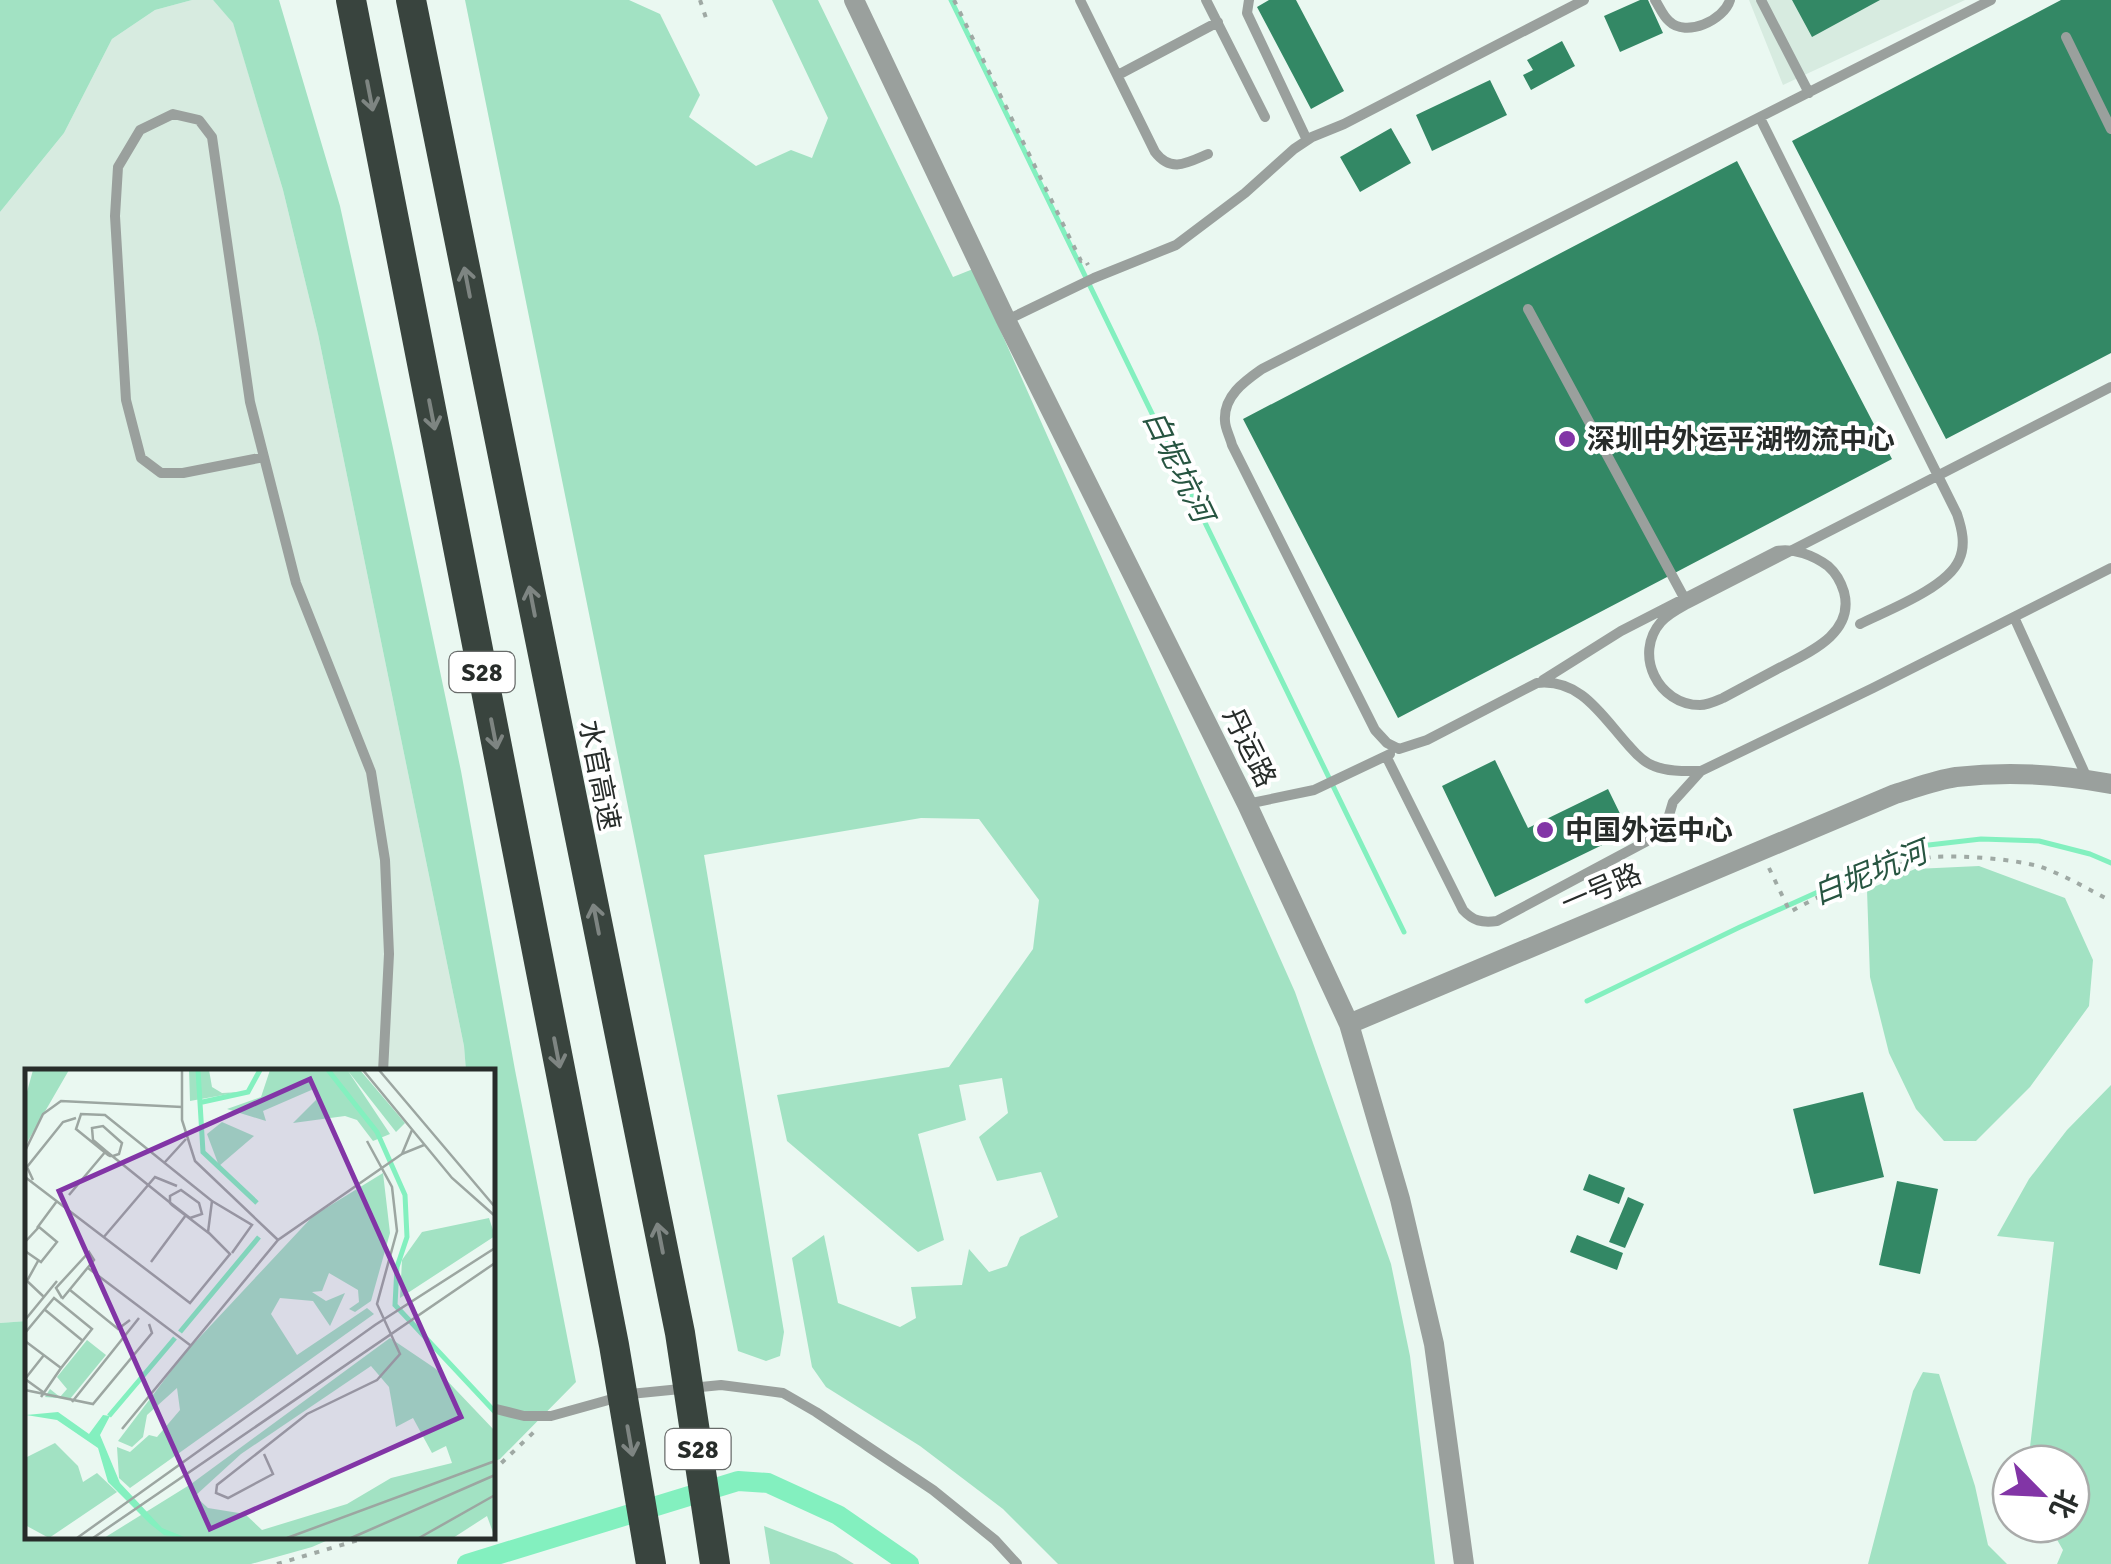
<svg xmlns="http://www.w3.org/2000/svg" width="2111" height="1564" font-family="Signika,'Noto Sans SC',sans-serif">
  <rect width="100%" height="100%" fill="#eaf8f1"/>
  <path fill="#d7ebe0" d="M192,0h21l20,22 50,168 35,144 146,712 2,25 -438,1 -1,249 -27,2v-1111l64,-79 48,-94 43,-29z
    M1749,0h216l-182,85z"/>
  <path fill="#a2e2c3" d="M0,0h192l-37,10 -43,29 -48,94 -64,79z
    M213,0h66l61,206 53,242 68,323 54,299 61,312 -76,77 -7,3 -1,-390 -26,-1 -2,-25 -146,-712 -35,-144 -50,-167z
    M465,0h164l31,14 40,81 -11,22 67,49 35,-16 21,8 16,-40 -56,-118h46l135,277 20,-8 322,723 96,272 19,92 25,208h-377l-55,-55 -83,-63 -94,-59 -14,-20 -20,-109 32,-23 14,68 62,24 16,-9 -5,-31 51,-2 7,-36 20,23 18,-6 13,-29 38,-20 -17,-45 -44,9 -18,-44 29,-24 -6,-35 -43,7 7,35 -48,14 26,106 -26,12 -131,-111 -10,-46 172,-28 84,-118 6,-49 -60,-81 -58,-1 -217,37 80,477 -4,24 -14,5 -28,-10z
    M1979,866l86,32 28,62 -4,46 -59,81 -54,54h-32l-28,-32 -27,-56 -19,-76 -3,-87 48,-21z
    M2111,1085v479h-54l6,-14 -15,-26h23v-60h-43l26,-222 -57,-6 32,-57 38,-49z
    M27,1321l1,215 307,1 -23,10 -61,17h-251v-241z
    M1923,1372l16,2 36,112 13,59 19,19h-139l45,-173z
    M764,1526l72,27 18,11h-84z"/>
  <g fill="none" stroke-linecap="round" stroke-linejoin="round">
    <path stroke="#83f0bf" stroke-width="5" d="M951,0l453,932
      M1587,1001l153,-74 180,-81 61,-7 58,2 51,13 21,9"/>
    <path stroke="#83f0bf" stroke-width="20" d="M467,1564l271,-83 30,2 70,32 71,49"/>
  </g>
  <path fill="#338865" d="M1269,0h27l48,91 -33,18 -54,-102z
    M1640,0h8l15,33 -43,19 -16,-36z
    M1792,0h88l-68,37z
    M2061,0h50v353l-165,86 -154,-298z
    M1562,41l13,25 -44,24 -8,-15 10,-5 -6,-10z
    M1490,80l17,35 -75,36 -16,-36z
    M1391,128l20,35 -51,29 -20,-35z
    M1737,161l155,298 -494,259 -155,-299z
    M1495,760l33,68 80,-39 21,43 -134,65 -53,-111z
    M1863,1092l21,85 -70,17 -21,-85z
    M1589,1174l36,14 -6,16 -36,-14z
    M1897,1181l41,8 -18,85 -41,-9z
    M1628,1197l16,7 -19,44 -16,-6z
    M1577,1235l46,18 -6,17 -47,-18z"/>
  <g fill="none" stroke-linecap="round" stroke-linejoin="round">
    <path stroke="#9fa9a4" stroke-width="4" stroke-dasharray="5 8" stroke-linecap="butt" d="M700,0l6,18
      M954,0l127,261 4,-2 3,6
      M1769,868l21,44c30,-18 110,-52 144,-55 28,-2 81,2 107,10 25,9 47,22 70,34
      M492,1472l44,-42
      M277,1564l95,-28"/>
    <path stroke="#9aa09d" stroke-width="10" d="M1080,0l75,152c16,21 32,11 53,2
      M1206,0l59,117
      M1249,0l-2,13 60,127
      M1655,0c4,6 8,16 14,21 17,17 55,-1 61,-21
      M1761,0l48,93
      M1991,0l-729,369c-17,12 -39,27 -37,52 0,7 5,16 7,24l143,285 12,13 12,6 28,-9 110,-57c45,-5 66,35 93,64 6,7 15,16 24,19 15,6 32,5 47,5l172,-83 238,-120
      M2066,37l45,92
      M1118,75l100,-53
      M1760,118l197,396c5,15 9,31 2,46 -12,28 -73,51 -99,64
      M1528,309l159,294
      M1007,320l87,-42 82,-33 69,-52 49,-44 18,-12 32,-13 240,-124
      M264,457l-81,16h-22l-20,-15 -15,-58 -11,-184 3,-49 22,-37 33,-16 26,6 13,17 38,265 46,181 75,189 14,88 4,94 -6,118
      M2014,617l73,161
      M1543,680l78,-49 156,-80c17,-3 36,4 51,15 8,7 13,16 16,26 11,42 -36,61 -65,76 -19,10 -37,20 -56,30 -7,3 -15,7 -23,7 -42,0 -67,-51 -39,-83 7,-8 17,-13 26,-18l424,-217
      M1386,756l77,154c10,11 19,13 34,11l167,-89 9,-30 28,-31
      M1247,804l67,-14 76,-36
      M492,1408l32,8h27l79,-22 91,-9 62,8 33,19 117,78 62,50 22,24"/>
    <path stroke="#9aa09d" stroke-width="20" d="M854,0l152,320 241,484 102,220 51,175 34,145 30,220
      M1349,1024l546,-230c20,-6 41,-14 61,-17 52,-6 104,-3 155,7"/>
    <path stroke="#39443e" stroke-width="30" d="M351,0l263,1345 37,219
      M411,0l269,1333 35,231"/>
  </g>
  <defs><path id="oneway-shaft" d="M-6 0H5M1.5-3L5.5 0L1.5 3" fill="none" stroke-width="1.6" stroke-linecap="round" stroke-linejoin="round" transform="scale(2.5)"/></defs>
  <g stroke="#7e8582">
    <use href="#oneway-shaft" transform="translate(370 96) rotate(79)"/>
    <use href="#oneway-shaft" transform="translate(467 282) rotate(-101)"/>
    <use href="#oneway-shaft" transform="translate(432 415) rotate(79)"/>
    <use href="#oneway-shaft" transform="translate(532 601) rotate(-101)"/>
    <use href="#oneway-shaft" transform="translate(494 734) rotate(79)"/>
    <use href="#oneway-shaft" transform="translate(596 919) rotate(-101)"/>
    <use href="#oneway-shaft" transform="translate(557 1053) rotate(79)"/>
    <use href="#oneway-shaft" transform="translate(660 1238) rotate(-101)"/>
    <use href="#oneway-shaft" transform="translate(630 1441) rotate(80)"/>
  </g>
  <g fill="#8235a6" stroke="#fff" stroke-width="4">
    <circle cx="1567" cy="439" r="10"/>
    <circle cx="1545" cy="830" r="10"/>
  </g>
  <g text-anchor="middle" stroke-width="8" stroke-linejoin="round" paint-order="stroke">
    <g fill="#fff" stroke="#686b6a" stroke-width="2.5">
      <rect x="449.5" y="652" width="65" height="40" rx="8"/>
      <rect x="665.5" y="1429" width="65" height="40" rx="8"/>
    </g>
    <g font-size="25" font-weight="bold" fill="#272c2a">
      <text x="482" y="681">S28</text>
      <text x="698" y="1458">S28</text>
    </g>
    <g font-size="28" font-weight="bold" fill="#272c2a" stroke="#fff" text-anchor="start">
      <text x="1587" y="449">深圳中外运平湖物流中心</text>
      <text x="1565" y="840">中国外运中心</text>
    </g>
    <g font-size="28" fill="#272c2a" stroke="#fff">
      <text transform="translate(1250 747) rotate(64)" y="10">丹运路</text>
      <text transform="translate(600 775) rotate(79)" y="10">水官高速</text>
      <text transform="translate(1601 888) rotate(-23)" y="10">一号路</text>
    </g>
    <g font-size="30" font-style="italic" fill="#275541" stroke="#fff">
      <text transform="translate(1178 466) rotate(64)" y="10">白坭坑河</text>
      <text transform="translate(1870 873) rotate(-22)" y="10">白坭坑河</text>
    </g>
  </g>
  <g transform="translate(25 1069)">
    <rect width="470" height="470" fill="#eaf8f1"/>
    <path d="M8,1h36l-44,76v-47zM164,1h20l3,17 10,6 18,-1 -50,9zM245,1h90l45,53 -9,9 -48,-61 42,63 -17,7 -16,-21 -12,-4 -52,7 23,-23v-12l-53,23 3,10 -39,-12 34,-12zM197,53l32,14 -35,30 -12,-32zM358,104l7,60 -19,68 -16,11 -6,-3 10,-7 -1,-12 -29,-17 -7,18 -10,1 14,9 19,-8 -15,33 -17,-25 -33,-3 -9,16 26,41 70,-47 7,6 -244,174 -11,-10 -2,-31 13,5 19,-17 8,2 23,-27 -3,-22 -30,27 -4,22 -11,10 -14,-6 66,-87 129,-138zM464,149l6,18 -95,62 2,-38 20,-28zM365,269l46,31 59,62v107l-8,-22 -34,22h-349l87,-54zM346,297l18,21 7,40 17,-9 19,35 14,-7 6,17 -61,15 -44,26 -85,26 -17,-16 -37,-6 -13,-12 46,-42zM62,271l19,15 -36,44 -25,-2 5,-8 10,8 7,-8 -10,-12zM30,374l23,23 5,16 14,-9 20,19 -68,46 -24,-13v-67z" fill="#a2e2c3" fill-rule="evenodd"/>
    <path d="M33,343l31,22 14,-19 7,1 -10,19 20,48 42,45 25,10 -23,-3 -15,-12 -41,-41 -10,-34 -41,-28 -31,-5z" fill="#83f0bf"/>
    <path fill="none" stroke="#83f0bf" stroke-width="5" d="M173,1l5,82 54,51M303,1l49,62 28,63 2,42 -10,30 -2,38 100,107M173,34l50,-11 12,-22M155,263l79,-95M84,347l66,-78"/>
    <path fill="none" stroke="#9ca6a1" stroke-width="2.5" d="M157,1v50l13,41 83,79M338,1l89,108 43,38M354,1l116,137M387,61l-10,24 22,-9M0,82l18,-37 18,-13 121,6M140,93l21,-23M0,108l165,126 40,-49 -22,-22 4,-31 -107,-86 -24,-1 -5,15 32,26 2,1h3l6,-2 3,-11 -19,-17 -11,2 1,12 13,11 62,50 18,14 4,3 12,-4 -3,-11 -18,-13 -11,6v7l2,2 38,29M8,111l-6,-13 36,-45 13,-4M44,126l37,-44M187,132l40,24 -20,28M12,159l20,-27M78,169l52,-61 22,9M0,173l14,-15 18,15 -16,20 -16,-11M13,192l-11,20 17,16M126,193l35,-47M63,199l102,77M45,221l48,39 12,-9M37,229l-6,-10 33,-36 5,8 -32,39M19,240l39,32M0,251l32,-39M0,264l29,-35 38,31 -31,39 -36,-27M0,321l68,14 59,-71 -3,-9M18,323l-18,-13 19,-24M16,328l20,-29M47,333l67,-84M97,360l156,-189 124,-86M239,385l9,20 -45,24 -12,-5 1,-8 90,-71 70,-34 23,-26 -23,-50 20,-73 -5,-44 -25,-46M52,469l298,-213 120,-77M68,469l402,-275M262,469l208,-77M326,469l144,-63M394,469l76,-43"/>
    <path fill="#8235a6" fill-opacity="0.15" stroke="#8235a6" stroke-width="5" d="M285,10l151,338 -251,112 -151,-338z"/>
    <rect width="470" height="470" fill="none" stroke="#272c2a" stroke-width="5"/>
  </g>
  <g transform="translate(2041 1494) rotate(114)"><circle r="48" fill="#ffffff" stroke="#a9abaa" stroke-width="2.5"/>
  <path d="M0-8L18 38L0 25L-18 38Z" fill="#8235a6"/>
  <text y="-15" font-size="28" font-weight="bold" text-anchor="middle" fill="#272c2a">北</text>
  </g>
</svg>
